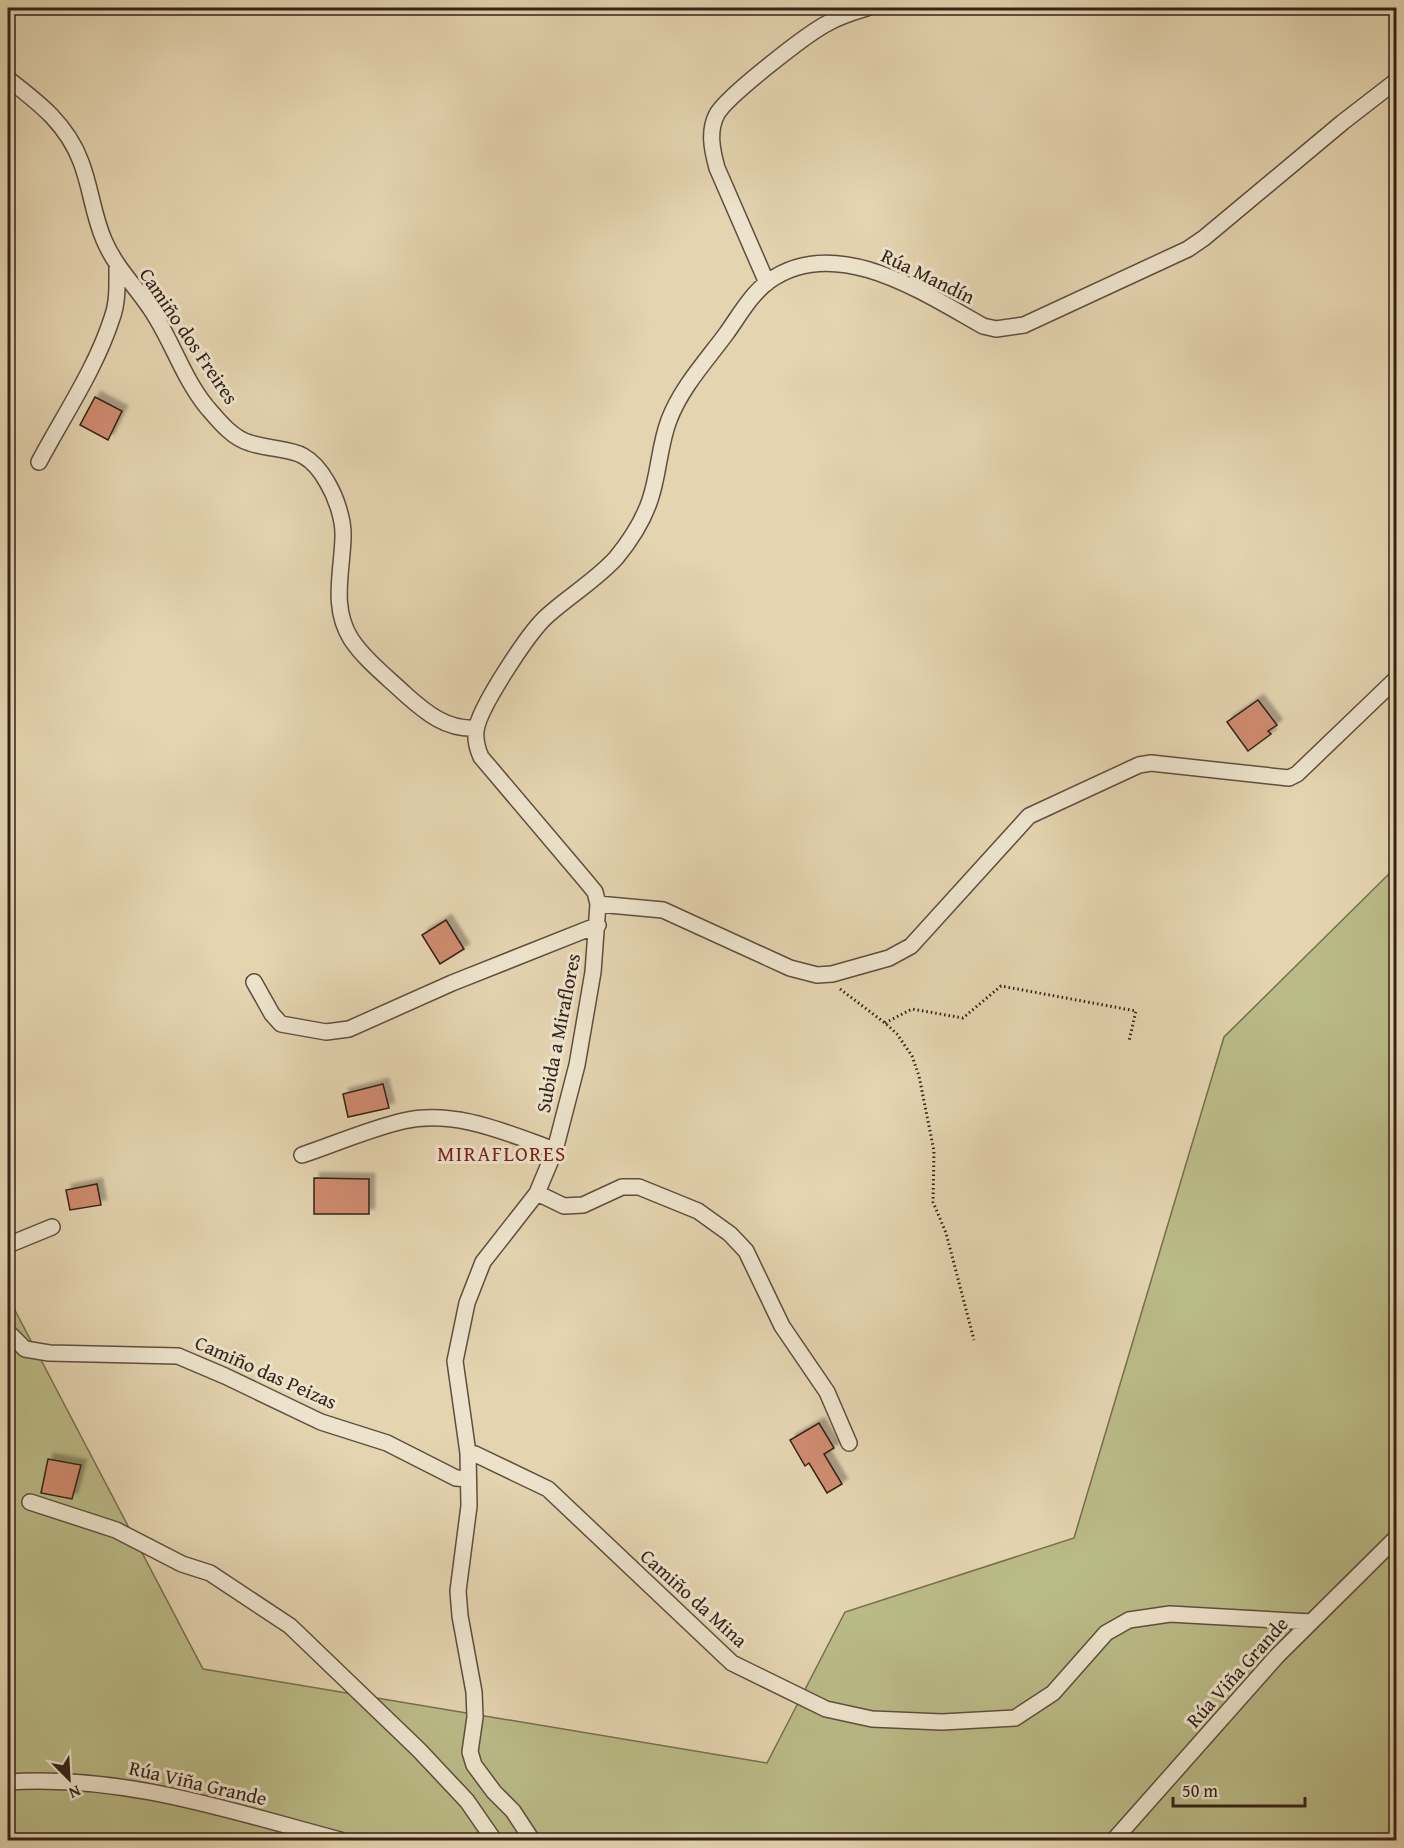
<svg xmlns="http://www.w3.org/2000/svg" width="1404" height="1848" font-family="'Gentium Book Plus',serif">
  <defs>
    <filter id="shadow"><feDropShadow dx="5.5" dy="-5.5" stdDeviation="1.5" flood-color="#0004"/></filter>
  </defs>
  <rect width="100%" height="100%" fill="#e4d4b0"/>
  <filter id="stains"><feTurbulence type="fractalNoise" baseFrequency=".00333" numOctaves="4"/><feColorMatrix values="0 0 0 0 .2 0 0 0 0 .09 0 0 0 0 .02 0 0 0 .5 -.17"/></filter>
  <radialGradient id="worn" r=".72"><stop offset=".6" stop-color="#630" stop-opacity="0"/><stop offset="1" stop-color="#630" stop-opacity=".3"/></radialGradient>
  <path fill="#babb87" stroke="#766e50" stroke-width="1.5" d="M1396,867v973h-1388v-543l195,372 564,94 78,-151 229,-74 150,-501z"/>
  <path fill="#d08b70" stroke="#332218" stroke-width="1.5" filter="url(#shadow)" d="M95,397l27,14 -14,29 -28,-15z
    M1258,700l19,25 -9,6 3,3 -23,17 -21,-29z
    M446,920l18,29 -24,15 -18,-29z
    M383,1084l6,24 -41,9 -5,-23z
    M314,1178l55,1v35h-55z
    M97,1184l4,21 -31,5 -4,-20z
    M819,1423l15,25 -10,6 18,30 -15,9 -18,-30 -4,3 -15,-26z
    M48,1459l33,6 -9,34 -31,-6z"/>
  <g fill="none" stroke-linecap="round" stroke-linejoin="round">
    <g stroke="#5f4e3e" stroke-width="18">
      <path id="minor" d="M8,79c31,24 59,45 73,83 10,26 12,53 23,78 13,31 37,51 53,79 17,28 28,61 49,87 12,14 26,32 44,37 35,11 55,0 77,39 9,15 17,38 16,56 -1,35 -12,69 8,101 14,21 36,38 54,55 21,19 42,36 71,34
        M767,283l-50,-115c-5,-18 -9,-37 0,-54 10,-18 91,-81 111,-91 12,-7 26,-11 39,-15
        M39,462c25,-47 57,-94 73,-144 6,-16 5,-34 5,-51
        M598,904l65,6 127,58 27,7 15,-1 57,-16 22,-12 118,-130 110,-51 12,-2 138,15 8,-4 99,-95
        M254,982l18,32 9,10 45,8 23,-3 103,-46 146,-58
        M302,1155c33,-11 67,-26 101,-34 52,-12 104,12 152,29
        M537,1193l27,13 19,-1 39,-18h17l59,24 32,23 16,17 36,75 45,66 22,51
        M8,1245l44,-18
        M8,1332l17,17 24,4 129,3 47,20 96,46 66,21 69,35 12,1
        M468,1453l7,1 73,35 184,174 94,46 46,10 70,3 73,-4 38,-25 53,-60 23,-13 41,-6 141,8
        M30,1502l86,28 66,34 28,9 80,53 129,124 48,51 27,39
        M8,1782c114,-8 223,29 332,58
        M532,1840l-19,-29 -19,-19 -20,-27 -4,-13 5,-35 -1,-25 -14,-76 -2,-25 11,-85 -1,-53 -13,-92 12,-58 16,-41 54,-69 18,-43 22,-85 16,-93 5,-68 -3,-12 -9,-11 -105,-124c-4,-9 -6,-16 -5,-26 2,-22 53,-99 71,-115 22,-20 49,-36 69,-58 14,-17 27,-37 34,-58 9,-26 9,-54 19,-80 12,-32 37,-59 57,-86 13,-18 25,-40 43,-53 67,-48 155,12 214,45l13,3 28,-4 164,-76 16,-11 139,-116 53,-41
        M1114,1840l163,-184 119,-118"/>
    </g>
    <path stroke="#332218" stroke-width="3" stroke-dasharray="1.5 3" stroke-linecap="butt" d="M840,989l45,34 12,11 15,22 7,20 15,75 -1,51 13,31 28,107
      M885,1023l27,-14 51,9 38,-32 135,25 -7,30"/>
    <use href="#minor" stroke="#ede3cc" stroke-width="15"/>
  </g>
  <g text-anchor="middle" stroke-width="6" stroke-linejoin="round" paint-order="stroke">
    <g font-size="20" fill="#332218" stroke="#ede3cc">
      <text transform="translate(928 276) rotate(26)" y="7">Rúa Mandín</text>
      <text transform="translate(189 336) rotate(56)" y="7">Camiño dos Freires</text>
      <text transform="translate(558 1033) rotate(-79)" y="7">Subida a Miraflores</text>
      <text transform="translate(266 1372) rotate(24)" y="7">Camiño das Peizas</text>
      <text transform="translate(694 1598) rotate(42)" y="7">Camiño da Mina</text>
      <text transform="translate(1237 1672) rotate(-48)" y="7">Rúa Viña Grande</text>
      <text transform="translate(198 1783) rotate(13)" y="7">Rúa Viña Grande</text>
    </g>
    <g font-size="21" letter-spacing="1.5" fill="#7a1f14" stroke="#ede3cc">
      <text x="502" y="1161">MIRAFLORES</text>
    </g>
  </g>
  <rect width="1404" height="1848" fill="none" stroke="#e4d4b0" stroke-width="30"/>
  <rect x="9" y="9" width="1386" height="1830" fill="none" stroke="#332218" stroke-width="3"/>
  <rect x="15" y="15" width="1374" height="1818" fill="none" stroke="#332218" stroke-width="1.5"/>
  <g transform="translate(69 1779) rotate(156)" stroke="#ede3cc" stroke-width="4.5" paint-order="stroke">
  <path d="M0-4.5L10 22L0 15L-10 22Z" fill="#332218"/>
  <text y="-9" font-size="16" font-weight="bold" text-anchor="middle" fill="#332218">N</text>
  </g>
  <path d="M1173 1797v9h132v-9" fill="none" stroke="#332218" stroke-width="3"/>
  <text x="1182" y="1797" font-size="18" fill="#332218" stroke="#ede3cc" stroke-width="4.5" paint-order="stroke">50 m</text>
  <rect width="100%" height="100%" filter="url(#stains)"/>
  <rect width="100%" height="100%" fill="url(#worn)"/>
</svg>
